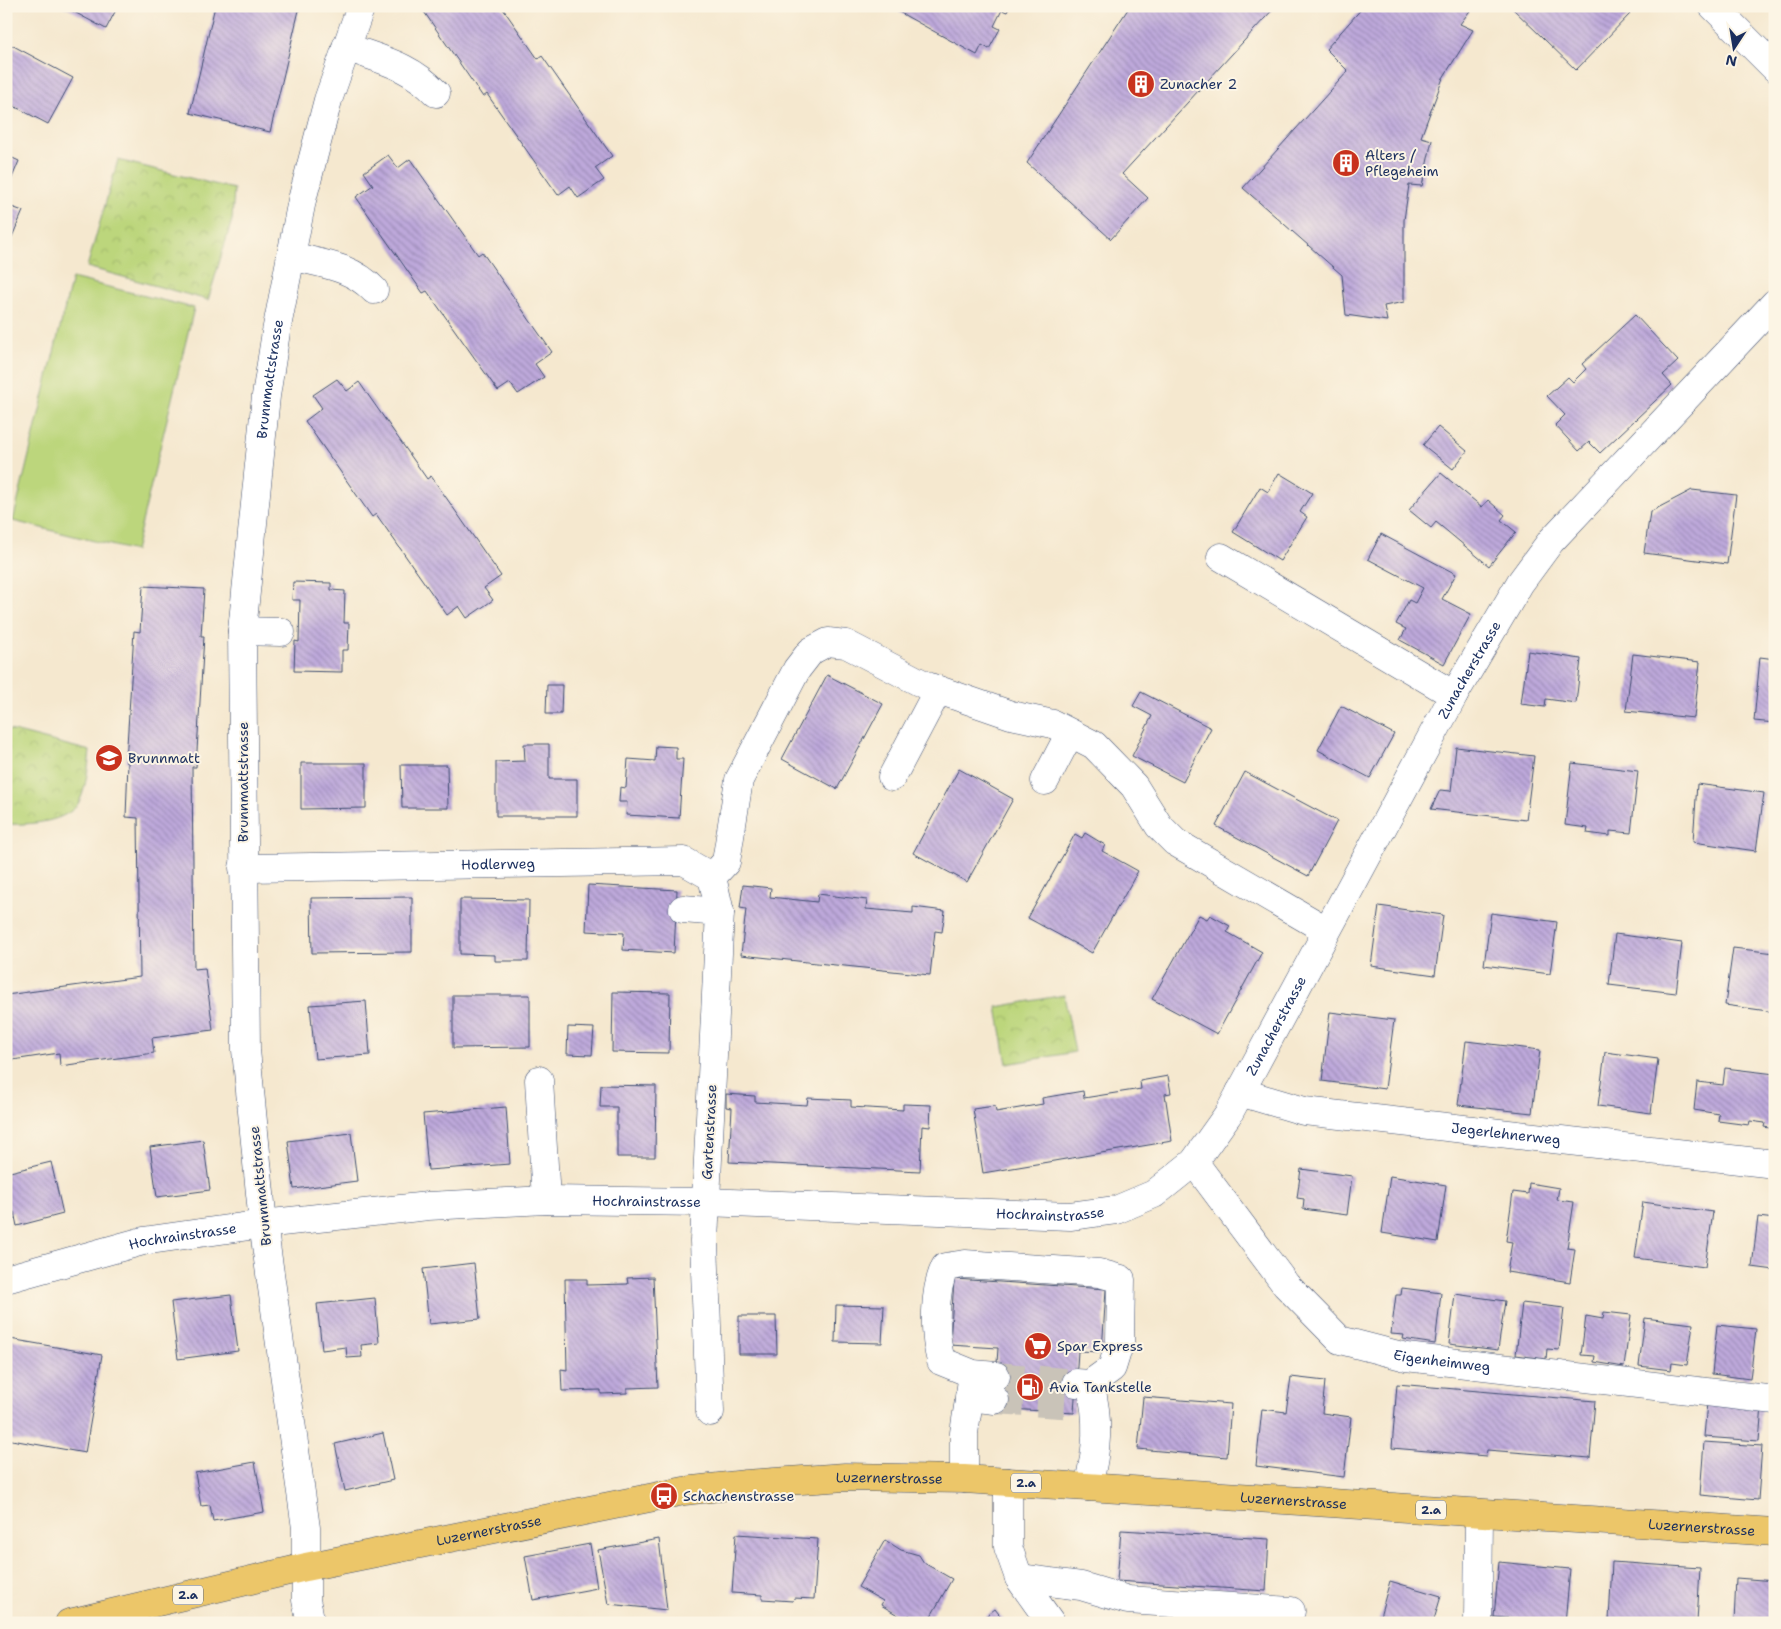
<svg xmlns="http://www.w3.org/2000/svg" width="1781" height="1629" font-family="'Shantell Sans',sans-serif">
  <defs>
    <pattern id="park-crowns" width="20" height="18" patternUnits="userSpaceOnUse" patternTransform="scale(1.25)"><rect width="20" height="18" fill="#bcd67b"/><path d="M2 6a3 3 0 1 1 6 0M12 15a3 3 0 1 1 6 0" fill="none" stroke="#a1b86d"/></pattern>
    <pattern id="building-back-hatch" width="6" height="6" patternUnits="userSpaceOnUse" patternTransform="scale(1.25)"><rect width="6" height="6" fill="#bea9db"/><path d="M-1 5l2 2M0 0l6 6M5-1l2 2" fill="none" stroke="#9a8ab5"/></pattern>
  </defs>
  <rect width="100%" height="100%" fill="#fcf5e5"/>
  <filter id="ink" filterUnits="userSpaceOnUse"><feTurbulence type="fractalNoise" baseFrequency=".02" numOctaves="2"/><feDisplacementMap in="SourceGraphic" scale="10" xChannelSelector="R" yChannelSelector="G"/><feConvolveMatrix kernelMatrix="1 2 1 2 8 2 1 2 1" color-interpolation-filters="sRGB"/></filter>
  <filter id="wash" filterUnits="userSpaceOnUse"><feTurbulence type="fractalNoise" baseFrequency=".0096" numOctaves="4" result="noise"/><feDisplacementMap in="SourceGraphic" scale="20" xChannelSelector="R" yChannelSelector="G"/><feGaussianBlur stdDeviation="1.12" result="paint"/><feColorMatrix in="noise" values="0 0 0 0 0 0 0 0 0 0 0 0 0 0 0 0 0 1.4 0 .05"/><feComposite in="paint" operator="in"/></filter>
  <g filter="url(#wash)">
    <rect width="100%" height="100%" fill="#f5e8cf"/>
    <path fill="#bcd67b" stroke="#6c826c" d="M72,278l122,30 -59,243 -122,-30z"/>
    <path fill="url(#park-crowns)" stroke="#6c826c" d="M118,160l116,29 -2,31 -24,80 -121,-33z
      M6,729l84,22c-2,16 -3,33 -10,49 -10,23 -53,25 -74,24z
      M1064,995l11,57 -68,12 -10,-57z"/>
    <g id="blocks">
      <path fill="url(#building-back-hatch)" d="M63,6h55l-12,23z
        M215,6h85l-30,126 -80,-19z
        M420,6h81l37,53 4,-3 70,100 -17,12 9,12 -26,18 -8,-12 -12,9 -71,-101 -4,3z
        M899,6h111l-3,6 -5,-2 -8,16 6,3 -11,20 -7,-4 -5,10 -80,-44z
        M1130,6h146l-154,168 26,24 -37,41 -84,-76z
        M1364,6h103l5,2 -12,16 13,6 -30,48 -22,59 11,3 -10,46 -13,-1 -5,35v82l-20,4 3,15 -41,-6 -4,-40 -99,-87 105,-117 -22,-22z
        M1510,6h112l8,8 -54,56z
        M6,42l67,36 -25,46 -40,-21 -2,5z
        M6,155l13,6 -13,31z
        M388,155l10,13 12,-9 68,96 4,-3 70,100 -17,12 9,13 -26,17 -8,-11 -12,8 -71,-100 -4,2 -67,-96 17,-12 -9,-13z
        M6,205l17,6 -17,40z
        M1635,315l43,46 -15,14 9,10 -72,68 -11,-11 -10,9 -24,-26 10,-10 -18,-19 21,-19 5,5 13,-13 -4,-5z
        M337,379l10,12 12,-9 68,97 4,-3 70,100 -17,12 9,12 -26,18 -8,-12 -12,9 -71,-101 -4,3 -67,-96 17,-13 -9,-13z
        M1438,427l29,24 -14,18 -30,-24z
        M1279,473l33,20 -12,19 7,5 -27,44 -47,-29 27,-45 8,5z
        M1441,473l41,34 6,-7 17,15 -4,5 15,12 -27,34 -53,-44 -5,6 -22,-18z
        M1692,490l44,5 -9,69 -83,-11 6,-41z
        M1381,534l75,40 -14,25 29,15 -27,50 -44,-24 6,-11 -10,-5 13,-24 6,3 8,-15 -55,-29z
        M293,582l38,1v7l14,1 -1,32h5l-1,27h-6v22l-48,-1 1,-30 4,1 1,-42h-8z
        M143,586l61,3 -3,47h3l-8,131h-4l2,202 11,-1 8,62 -61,8 2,15 -94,13 -1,-13 -53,8v-66l134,-18 -2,-159 -12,-1 2,-55h-2l8,-131 6,1z
        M1528,651l53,8 -5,44 -30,-4 -1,8 -24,-3z
        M1633,654l67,8 -6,56 -68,-7z
        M1760,657l15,2v64l-21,-2z
        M827,675l56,29 -46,85 -55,-30z
        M547,685h15l-1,29h-15z
        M1141,692l70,36 -28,54 -51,-26 20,-40 -19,-10z
        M1341,706l53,28 -24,44 -52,-28z
        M524,744h25v35h28v37h-81v-54l29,-1z
        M656,746l20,1v12h7l-4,59 -53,-3 1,-13h-8l1,-15 6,1 2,-29 27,2z
        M1456,747l78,9 -8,64 -95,-11 9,-19 11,1z
        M301,763h65v45l-65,1z
        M1572,763l66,8 -7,62 -21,-2v5l-23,-3 1,-5 -23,-3z
        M401,765h46l1,43h-46z
        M959,769l54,30 -46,83 -54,-29z
        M1245,772l92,49 -29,55 -92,-50z
        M1697,784l67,9 -8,58 -63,-9z
        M1085,833l20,12 -3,6 36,20 -46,82 -64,-35 47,-84 7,4z
        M588,885l89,5 -3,63 -51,-3 1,-17 -38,-2z
        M743,885l28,3 -1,9 47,5 1,-8 49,6 -1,9 47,4v-6l32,4 -3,21 -7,-1 -5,44 -189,-20 5,-46 -6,-1z
        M412,897v55l-100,1 -1,-55z
        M460,899l69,1 -1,61h-33v-6l-35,-1z
        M1379,906l64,9 -8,60 -64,-9z
        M1491,913l66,9 -7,52 -66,-9z
        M1199,915l8,4 3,-4 20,11 -3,6 35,20 -45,82 -65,-35z
        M1615,934l67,9 -6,50 -67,-8z
        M1733,948l42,5v59l-50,-7z
        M613,992l57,1 -1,60 -57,-1z
        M453,995h77v52l-77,1z
        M366,1001l4,54 -55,4 -5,-54z
        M1330,1012l64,8 -9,69 -63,-8z
        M568,1027l26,1 -2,27 -25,-1z
        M1466,1041l74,9 -8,63 -74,-8z
        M1605,1052l53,7 -7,54 -53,-7z
        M1725,1068l50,6v55l-11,-2 1,-4 -15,-2 -1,4 -31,-4 1,-7 -25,-4 3,-28 26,3z
        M1168,1076l3,17 -6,1 7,47 -189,32 -10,-64 22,-3 1,6 47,-8 -1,-6 41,-7 1,7 57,-9 -1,-8z
        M601,1085l55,1 -1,71h-38v-50h-17z
        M726,1094l29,2v6l52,3 1,-7 43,2v7l52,3v-6l28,1 -1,22 -8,-1 -2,45 -191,-9 3,-54 -6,-1z
        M506,1107l4,57 -82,6 -5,-56z
        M351,1133l6,48 -63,8 -6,-48z
        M203,1140l7,50 -53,7 -7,-50z
        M51,1162l12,52 -46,12 -3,-14 -8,1v-40z
        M1301,1169l51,7 -5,39 -44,-6 1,-10 -7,-1z
        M1390,1176l56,9 -8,57 -56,-9z
        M1529,1183l30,5 -2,12 17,2 -7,46 8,1 -5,33 -63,-10 5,-30 -6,-1 7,-49 15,2z
        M1643,1202l70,10 -8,55 -70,-9z
        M1758,1217l17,2v51l-23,-3z
        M474,1263l6,56 -51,5 -6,-55z
        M653,1277l5,110 -31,1v5l-26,1v-4l-39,1 -1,-22 6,1 -2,-91h22v6l41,-1 -1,-6z
        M954,1279l152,10 -4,63 -24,-1 -4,62 -80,-5 4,-60 -48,-3z
        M1402,1288l39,5 -6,51 -32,-5 1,-4 -13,-1 5,-39h5z
        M1455,1294l50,7 -7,49 -49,-6z
        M231,1295l7,56 -60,8 -7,-57z
        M375,1298l4,45 -18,2 1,12 -15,1 -1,-11 -24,3 -5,-46z
        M1522,1303l42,5 -5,42 -12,-1 -1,10 -30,-4z
        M836,1305l48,1 -2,37 -47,-1z
        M1604,1312l27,3 -7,52 -30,-5 1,-6 -14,-1 5,-39 17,3z
        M739,1316h37l1,38h-38z
        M1645,1318l48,6 -6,41 -15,-2 -1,7 -32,-4z
        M1717,1325l39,4 -6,50 -38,-5z
        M10,1339l92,16 -17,98 -79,-14v-76z
        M1291,1377l34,4 -3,32 29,4 -7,60 -88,-11 6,-57 24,3z
        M1397,1384l198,17 -5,57 -103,-8 -1,6 -94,-8z
        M1143,1397l88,7 -4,53 -89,-8z
        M1707,1402l55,4 -3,35 -55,-4z
        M383,1433l10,47 -48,11 -10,-47z
        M1704,1442l58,4 -4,54 -58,-5z
        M255,1462l9,50 -51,9 -3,-16 -9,1 -6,-33z
        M1121,1530l148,9 -3,52 -149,-10z
        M736,1534l82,5 -4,60 -20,-1 -1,3 -31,-2v-4l-30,-2z
        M659,1539l8,71 -59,-6 -10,-54z
        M885,1540l16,10 18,5 5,8 28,16 -25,44h-6l-12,-8 -3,5 -25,-15 2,-4 -25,-14z
        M590,1544l7,44 -64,12 -8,-44z
        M1499,1562l71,7 -5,54 -71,-6z
        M1612,1562l88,6 -3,55 -88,-2z
        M1736,1578l39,3v42h-41z
        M1390,1581l51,15 -8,27h-55z
        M995,1609l11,14h-29z"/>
    </g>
  </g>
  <g filter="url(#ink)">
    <use href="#blocks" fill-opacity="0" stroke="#3c4b6f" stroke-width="1"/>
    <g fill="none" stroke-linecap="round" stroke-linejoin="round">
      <path stroke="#c9c3b8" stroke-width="28" stroke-dasharray="28 14" stroke-linecap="butt" d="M996,1376l80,7
        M995,1400l80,5"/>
      <g stroke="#3c4b6f" stroke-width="29">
        <g id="minor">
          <path d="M1713,6l62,62"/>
          <path d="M346,47c35,13 64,18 90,46"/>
          <path d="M291,256c31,8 60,10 83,34"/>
          <path d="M1221,557l233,138"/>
          <path d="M242,631l39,1"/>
          <path d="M892,777l46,-87"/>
          <path d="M1045,781l25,-48"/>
          <path id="s1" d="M243,868l441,-7 28,16 8,35 -16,329 6,171"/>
          <path d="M712,877l14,-15 13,-82 58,-111 14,-18 17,-9 18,2 81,42 84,29 42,9 41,21 40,41 25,40 16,16 151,88"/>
          <path d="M683,909l37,3"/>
          <path d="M539,1080l7,120"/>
          <path id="s2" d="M1240,1092l64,19 471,53"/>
          <path id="s3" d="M1194,1162l92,123 54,55 66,17 369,43"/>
          <path id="s4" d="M6,1279l137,-38 120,-17 165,-18 118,-6 159,2 365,14 46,-6 38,-16 40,-32 35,-49 225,-418 66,-112 31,-42 224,-238"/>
          <path d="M996,1376l-23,-2 -32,-13c-7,-26 -8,-69 4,-94l20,-3 134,9 22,6 -1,63 -8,26 -22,16 -14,-1"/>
          <path d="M969,1397l26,3"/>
          <path d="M964,1479v-46l9,-59"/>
          <path d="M1008,1482v65l11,31 32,45"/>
          <path d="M1088,1487c9,-37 12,-66 2,-103"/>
          <path d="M1019,1578l62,8 47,14 163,11"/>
          <path id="s5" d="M311,1623l-5,-23v-72l-43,-304 -17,-174 -4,-419 24,-235 10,-64 26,-132 26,-100 33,-94"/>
          <path d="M1478,1623l1,-110"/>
        </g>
      </g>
      <g stroke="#3c4b6f" stroke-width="29">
        <g id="major">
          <path id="s6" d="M69,1623l237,-56 378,-76 62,-7 99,-7 119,2 811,53"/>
        </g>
      </g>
      <use href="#minor" stroke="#fff" stroke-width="28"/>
      <use href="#major" stroke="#ecc669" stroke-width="28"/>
    </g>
  </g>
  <defs>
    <g id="building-disc" transform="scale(1.4375)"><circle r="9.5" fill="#c8321e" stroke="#fcf5e5"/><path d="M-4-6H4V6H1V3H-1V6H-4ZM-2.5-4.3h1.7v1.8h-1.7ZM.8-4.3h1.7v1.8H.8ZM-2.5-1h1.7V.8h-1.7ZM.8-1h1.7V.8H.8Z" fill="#fff"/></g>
    <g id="school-disc" transform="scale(1.4375)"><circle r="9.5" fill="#c8321e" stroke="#fcf5e5"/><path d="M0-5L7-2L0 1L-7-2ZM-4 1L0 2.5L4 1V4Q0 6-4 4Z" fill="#fff"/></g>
    <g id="supermarket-disc" transform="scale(1.4375)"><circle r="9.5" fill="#c8321e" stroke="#fcf5e5"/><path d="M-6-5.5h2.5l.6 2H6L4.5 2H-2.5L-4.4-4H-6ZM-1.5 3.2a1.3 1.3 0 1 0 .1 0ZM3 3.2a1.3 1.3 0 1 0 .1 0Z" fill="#fff"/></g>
    <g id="fuel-disc" transform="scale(1.4375)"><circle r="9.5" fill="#c8321e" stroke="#fcf5e5"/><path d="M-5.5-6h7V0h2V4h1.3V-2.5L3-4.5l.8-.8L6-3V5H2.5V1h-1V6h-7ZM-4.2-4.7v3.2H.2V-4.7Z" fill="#fff"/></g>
    <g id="bus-disc" transform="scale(1.4375)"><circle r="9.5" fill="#c8321e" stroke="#fcf5e5"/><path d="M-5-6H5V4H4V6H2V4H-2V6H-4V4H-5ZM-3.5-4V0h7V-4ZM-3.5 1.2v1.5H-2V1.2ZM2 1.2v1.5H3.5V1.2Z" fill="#fff"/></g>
  </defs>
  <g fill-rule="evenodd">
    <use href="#building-disc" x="1141" y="84"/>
    <use href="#building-disc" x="1346" y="163"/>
    <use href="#school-disc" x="109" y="758"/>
    <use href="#supermarket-disc" x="1038" y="1346"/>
    <use href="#fuel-disc" x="1030" y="1387"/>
    <use href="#bus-disc" x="664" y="1496"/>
  </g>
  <g text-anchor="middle" stroke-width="4" stroke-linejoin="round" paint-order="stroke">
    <g fill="#fcf5e5" stroke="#5e6a86" stroke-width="1">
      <rect x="1011" y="1473.5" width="30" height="19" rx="4"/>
      <rect x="1416" y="1500.5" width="30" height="19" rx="4"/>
      <rect x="173" y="1585.5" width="30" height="19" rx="4"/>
    </g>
    <g font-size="12" font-weight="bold" fill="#1b2f5e">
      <text x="1026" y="1487">2.a</text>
      <text x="1431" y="1514">2.a</text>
      <text x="188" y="1599">2.a</text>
    </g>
    <g font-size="14" fill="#1b2f5e" stroke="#fcf5e5" text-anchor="start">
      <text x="1160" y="89">Zunacher 2</text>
      <text x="1365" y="160">Alters /<tspan x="1365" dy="16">Pflegeheim</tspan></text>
      <text x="128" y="763">Brunnmatt</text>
      <text x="1057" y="1351">Spar Express</text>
      <text x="1049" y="1392">Avia Tankstelle</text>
      <text x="683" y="1501">Schachenstrasse</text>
    </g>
    <g font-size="14" fill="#1b2f5e" stroke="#fcf5e5">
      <text dy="5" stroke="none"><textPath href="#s5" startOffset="1250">Brunnmattstrasse</textPath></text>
      <text dy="5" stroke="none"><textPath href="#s4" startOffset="1775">Zunacherstrasse</textPath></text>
      <text transform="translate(243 782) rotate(-90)" y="5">Brunnmattstrasse</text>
      <text dy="5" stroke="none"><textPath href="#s1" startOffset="255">Hodlerweg</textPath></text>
      <text dy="5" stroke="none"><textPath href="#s4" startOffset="1370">Zunacherstrasse</textPath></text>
      <text transform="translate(709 1132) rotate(-87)" y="5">Gartenstrasse</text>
      <text dy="5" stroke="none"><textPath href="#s2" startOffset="270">Jegerlehnerweg</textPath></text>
      <text transform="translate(260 1186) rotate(-96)" y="5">Brunnmattstrasse</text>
      <text dy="5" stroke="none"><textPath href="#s4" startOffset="648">Hochrainstrasse</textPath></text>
      <text dy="5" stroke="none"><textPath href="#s4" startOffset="1052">Hochrainstrasse</textPath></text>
      <text dy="5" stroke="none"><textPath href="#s4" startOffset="182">Hochrainstrasse</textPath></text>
      <text dy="5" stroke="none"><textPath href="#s3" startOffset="335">Eigenheimweg</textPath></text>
      <text dy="5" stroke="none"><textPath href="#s6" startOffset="835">Luzernerstrasse</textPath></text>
      <text dy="5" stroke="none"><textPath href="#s6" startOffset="1240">Luzernerstrasse</textPath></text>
      <text dy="5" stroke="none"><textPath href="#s6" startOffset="1649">Luzernerstrasse</textPath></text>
      <text dy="5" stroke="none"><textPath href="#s6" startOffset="430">Luzernerstrasse</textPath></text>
    </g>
  </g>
  <rect width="1781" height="1629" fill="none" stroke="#fcf5e5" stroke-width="25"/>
  <g transform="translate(1734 48) rotate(192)" stroke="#fcf5e5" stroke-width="4" paint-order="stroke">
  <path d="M0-4L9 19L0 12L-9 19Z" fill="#1b2f5e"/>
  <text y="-8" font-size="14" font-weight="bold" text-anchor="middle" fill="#1b2f5e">N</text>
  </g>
</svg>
